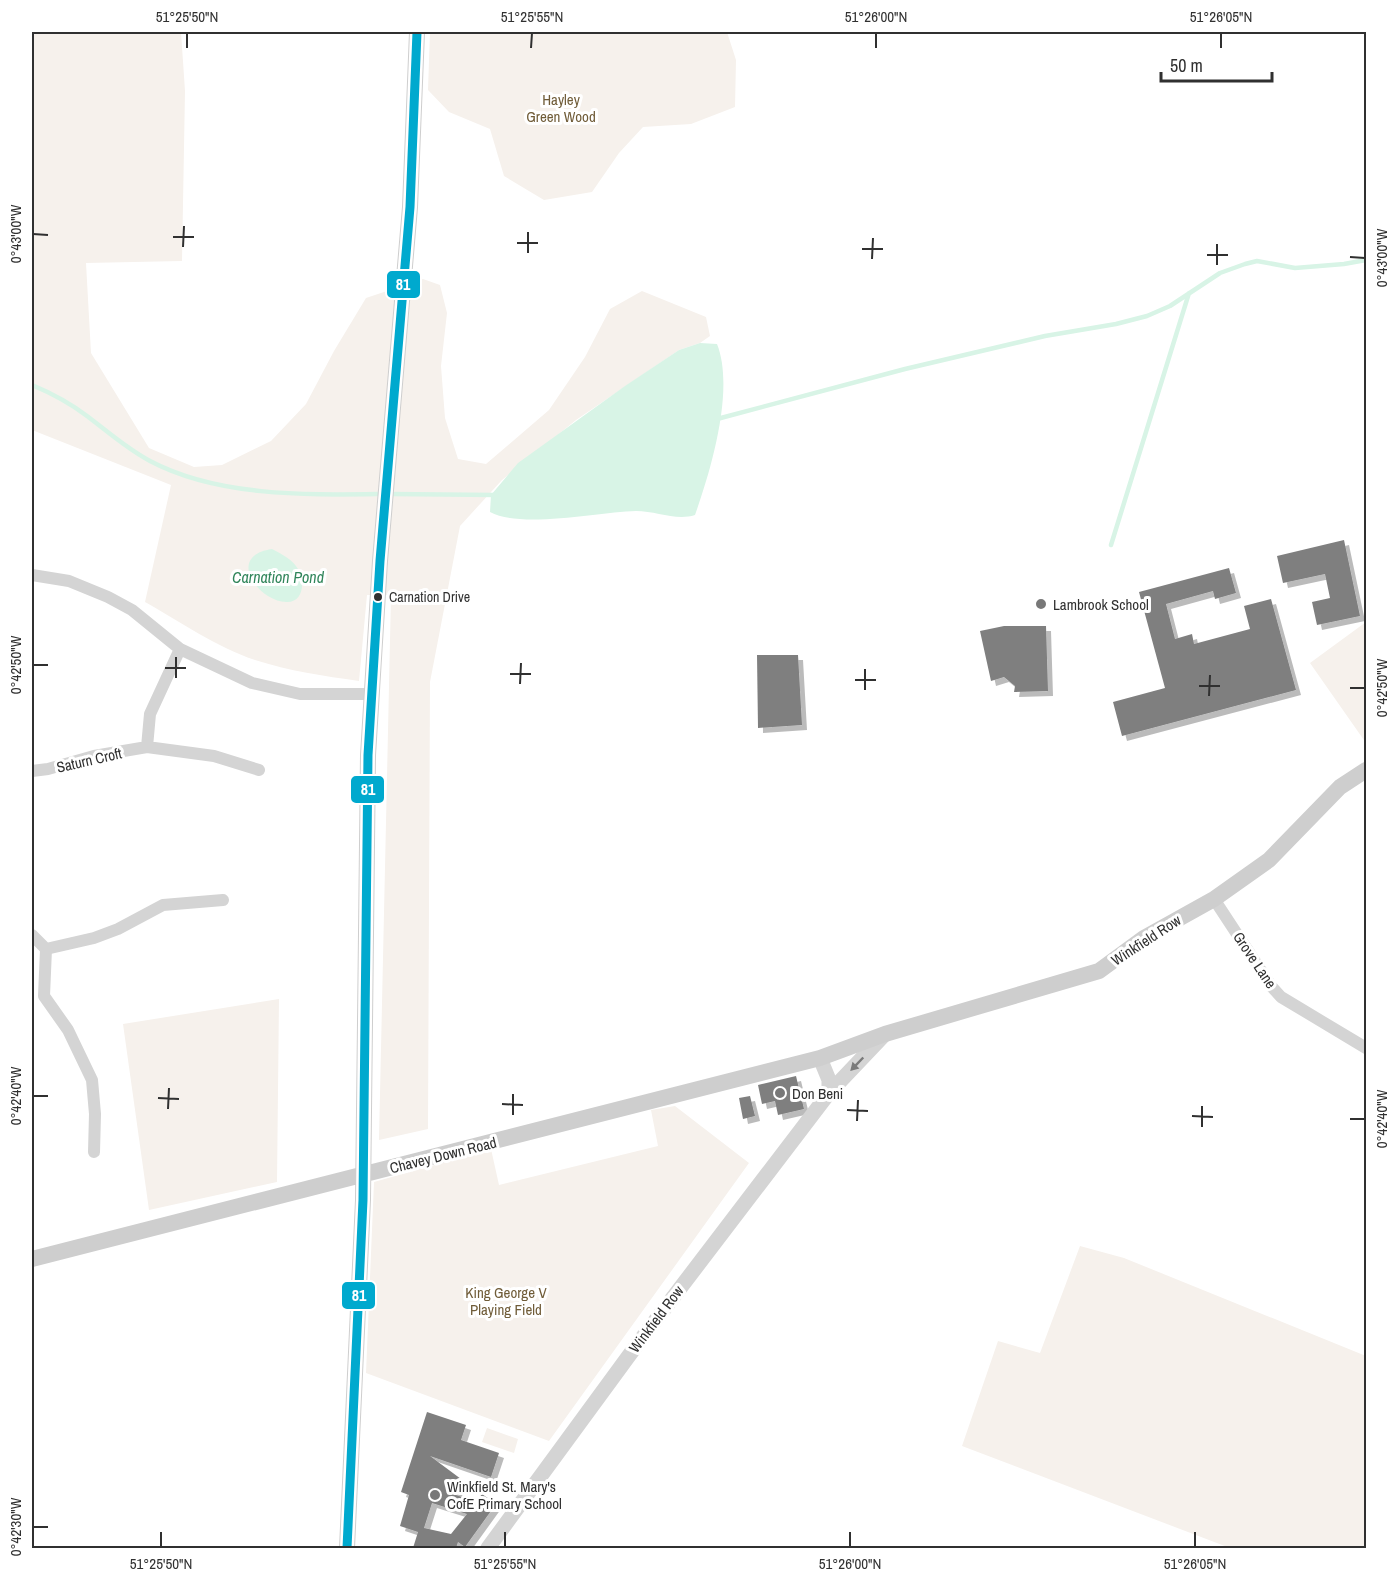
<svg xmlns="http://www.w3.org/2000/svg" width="1398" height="1580" font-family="'Archivo Narrow',sans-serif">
	<defs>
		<filter id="shadow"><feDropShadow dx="5" dy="5" stdDeviation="0" flood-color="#0004"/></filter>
	</defs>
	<rect width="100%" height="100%" fill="#fff"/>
	<path fill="#f6f1ec" d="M 32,32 L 181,32 L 185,91 L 182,261 L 86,263 L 91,353 L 149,448 L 194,467 L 222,465 L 271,441 L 306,404 L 334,351 L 366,298 L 423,279 L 440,285 L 447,313 L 441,366 L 445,418 L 458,459 L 486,464 L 549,410 L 585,357 L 610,309 L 642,291 L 706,317 L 710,336 L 700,343 L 679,350 L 576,420 L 502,480 L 460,526 L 430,682 L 428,1129 L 379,1140 L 391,595 L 367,595 L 359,681 C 324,676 289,671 255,660 C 216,647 181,622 145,602 L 171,485 L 32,430 Z
		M 430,32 L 727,32 L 736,60 L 735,107 L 691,124 L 643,127 L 619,153 L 592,192 L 544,200 L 504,176 L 490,129 L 449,112 L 428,90 Z
		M 1366,622 L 1366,743 L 1310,663 Z
		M 279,999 L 277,1182 L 149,1210 L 123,1024 Z
		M 675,1106 L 749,1163 L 549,1441 L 366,1373 L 374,1182 L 491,1149 L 499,1185 L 658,1146 L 651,1110 Z
		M 1080,1246 L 1124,1258 L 1366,1356 L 1366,1540 L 1363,1548 L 1230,1548 L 962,1446 L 998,1341 L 1040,1353 Z
		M 487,1428 L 518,1439 L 514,1453 L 482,1442 Z"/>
	<path fill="#d8f4e6" d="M 700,343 L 717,344 C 735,389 711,470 695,515 C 676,521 656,511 636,511 C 599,512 521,529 490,512 L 491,495 L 518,463 L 625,386 L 679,350 Z
		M 272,549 C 282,554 293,560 298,569 C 305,581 304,602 287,602 C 260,603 224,556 272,549 Z"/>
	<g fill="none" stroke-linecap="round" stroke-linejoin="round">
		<path stroke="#d8f4e6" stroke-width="4.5" d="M 32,385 C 51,393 70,403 87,416 C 107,431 127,449 150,461 C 218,497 307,495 382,494
			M 717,419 L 905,369 L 1045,336 L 1116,324 L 1147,316 L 1170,306 L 1220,273 L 1245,264 L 1257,261 L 1295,268 L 1344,264 L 1366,260
			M 390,494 L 496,495
			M 1111,545 L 1189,293"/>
	</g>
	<path fill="#7f7f7f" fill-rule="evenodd" filter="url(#shadow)" d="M 1344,540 L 1360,616 L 1317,625 L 1312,602 L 1330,598 L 1325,574 L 1283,583 L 1277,556 Z
		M 1229,568 L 1236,593 L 1215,599 L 1213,591 L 1166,604 L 1175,639 L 1192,634 L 1194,644 L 1250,629 L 1244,606 L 1271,599 L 1296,690 L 1122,736 L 1113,702 L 1165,688 L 1139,592 Z
		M 1004,626 L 1046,626 L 1048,691 L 1014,692 L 1015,686 L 1004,677 L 991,681 L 980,631 Z
		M 757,655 L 798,655 L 802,725 L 758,728 Z
		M 796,1076 L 804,1109 L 778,1115 L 775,1101 L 762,1104 L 758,1085 Z
		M 750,1096 L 755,1116 L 743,1119 L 739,1098 Z
		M 427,1412 L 466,1425 L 461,1440 L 499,1453 L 491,1477 L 430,1456 L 461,1479 L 456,1495 L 476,1502 L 482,1494 L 496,1504 L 465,1547 L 458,1542 L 456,1548 L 413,1548 L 418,1532 L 400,1526 L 409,1495 L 401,1492 ZM 432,1503 L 467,1514 L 451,1534 L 424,1528 Z"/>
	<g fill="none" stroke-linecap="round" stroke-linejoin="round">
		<path stroke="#d4d4d4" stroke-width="12" d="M 32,575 L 69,581 L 108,597 L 132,610 L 180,649 L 252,683 L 300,694 L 373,694
			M 147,747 L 150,714 L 180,649
			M 32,771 L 48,769 L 94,756 L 147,747 L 214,756 L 259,770
			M 1214,899 L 1271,986 L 1281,997 L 1366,1048
			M 32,935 L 46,949 L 44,996 L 68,1030 L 92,1080 L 95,1114 L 94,1152
			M 46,949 L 94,938 L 118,929 L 163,905 L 223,900"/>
		<path stroke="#d4d4d4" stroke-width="15" d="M 829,1093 L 885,1034
			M 488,1548 L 636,1346 L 829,1093 L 829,1080 L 820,1058"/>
		<path stroke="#cecece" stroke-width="16" d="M 32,1259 L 820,1058 L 885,1034 L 1099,971 L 1144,938 L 1214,899 L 1269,860 L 1340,787 L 1366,770
			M 347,1548 L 363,1200 L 368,755 L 380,561 L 410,207 L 417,32"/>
		<g stroke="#fff" stroke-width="14">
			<path id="bus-1" d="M 347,1548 L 363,1200 L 368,755 L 380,561 L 410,207 L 417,32"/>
		</g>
		<use href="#bus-1" stroke="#00a9ce" stroke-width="9"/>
	</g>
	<defs><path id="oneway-solid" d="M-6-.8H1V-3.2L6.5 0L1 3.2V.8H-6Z" transform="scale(1.5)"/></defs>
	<use fill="#7a7a7a" href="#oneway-solid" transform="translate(857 1064) rotate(134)"/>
	<path fill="none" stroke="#303030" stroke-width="2" d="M 187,48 L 187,33M 531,48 L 532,33M 876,48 L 876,33M 1221,48 L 1221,33M 33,234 L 48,235M 173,237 L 194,237M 517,243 L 538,243M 183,247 L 184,226M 862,249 L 883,249M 528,253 L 528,232M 1207,255 L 1228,255M 1350,257 L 1365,258M 872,259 L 873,238M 1217,265 L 1217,244M 33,665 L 48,665M 165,668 L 186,668M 510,674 L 531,674M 176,678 L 176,657M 855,680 L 876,680M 520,684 L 521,663M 1199,686 L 1220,686M 1350,688 L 1365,688M 865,690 L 865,669M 1209,696 L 1210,675M 33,1096 L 48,1096M 158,1098 L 179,1099M 502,1104 L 523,1105M 168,1109 L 169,1088M 847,1110 L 868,1111M 513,1115 L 513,1094M 1192,1116 L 1213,1117M 1350,1119 L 1365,1119M 857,1121 L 858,1100M 1202,1127 L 1202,1106M 33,1527 L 48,1527M 161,1547 L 161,1532M 505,1547 L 505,1532M 850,1547 L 850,1532M 1195,1547 L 1195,1532"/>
	<circle fill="#303030" stroke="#fff" stroke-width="2" cx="378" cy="597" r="5"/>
	<g fill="#787878" stroke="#fff" stroke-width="2">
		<circle cx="1041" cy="604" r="6"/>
		<circle cx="780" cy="1093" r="6"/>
		<circle cx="435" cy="1495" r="6"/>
	</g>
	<g text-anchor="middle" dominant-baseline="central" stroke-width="6" stroke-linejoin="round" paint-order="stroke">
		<g font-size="14" fill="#303030" stroke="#fff" text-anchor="start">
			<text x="389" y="597">Carnation Drive</text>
		</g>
		<g font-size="15" fill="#705c38" stroke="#fff">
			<text x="561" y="99">Hayley<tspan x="561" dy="17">Green Wood</tspan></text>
			<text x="506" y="1292">King George V<tspan x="506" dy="17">Playing Field</tspan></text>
		</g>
		<g font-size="15" fill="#303030" stroke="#fff" text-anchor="start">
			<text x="1053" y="604">Lambrook School</text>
			<text x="792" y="1093">Don Beni</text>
			<text x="447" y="1486">Winkfield St. Mary's<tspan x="447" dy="17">CofE Primary School</tspan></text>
		</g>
		<g font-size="15" fill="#303030" stroke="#fff">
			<text transform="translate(89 760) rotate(-13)">Saturn Croft</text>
			<text transform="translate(1146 940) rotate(-33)">Winkfield Row</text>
			<text transform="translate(1255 960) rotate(56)">Grove Lane</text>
			<text transform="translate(443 1155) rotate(-14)">Chavey Down Road</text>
			<text transform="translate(656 1319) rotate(-53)">Winkfield Row</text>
		</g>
		<g font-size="16" font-style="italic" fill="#30855a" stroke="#fff">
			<text x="278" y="577">Carnation Pond</text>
		</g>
	</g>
	<g stroke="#fff" stroke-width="2">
		<rect x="386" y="270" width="35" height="29" rx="6" fill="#00a9ce"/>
		<rect x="350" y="775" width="35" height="29" rx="6" fill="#00a9ce"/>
		<rect x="341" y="1281" width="35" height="29" rx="6" fill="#00a9ce"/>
	</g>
	<g font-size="16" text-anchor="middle" font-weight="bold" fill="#fff">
		<text x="403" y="290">81</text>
		<text x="368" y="795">81</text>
		<text x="359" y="1301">81</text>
	</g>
	<rect width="1398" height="1580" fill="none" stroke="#ffffff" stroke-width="66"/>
	<path d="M1161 72v9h111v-9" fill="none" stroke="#303030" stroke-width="3"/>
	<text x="1170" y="72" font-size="18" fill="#303030" stroke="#ffffff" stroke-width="4.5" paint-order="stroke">50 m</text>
	<rect x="33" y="33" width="1332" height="1514" fill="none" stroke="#303030" stroke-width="2"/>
	<g font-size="15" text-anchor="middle" fill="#303030">
		<text x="187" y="22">51°25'50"N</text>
		<text x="532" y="22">51°25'55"N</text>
		<text x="876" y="22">51°26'00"N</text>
		<text x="1221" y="22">51°26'05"N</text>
		<text transform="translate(16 234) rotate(-90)" y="5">0°43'00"W</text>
		<text transform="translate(1382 258) rotate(-90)" y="5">0°43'00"W</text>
		<text transform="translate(16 665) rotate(-90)" y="5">0°42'50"W</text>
		<text transform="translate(1382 688) rotate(-90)" y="5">0°42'50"W</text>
		<text transform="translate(16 1096) rotate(-90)" y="5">0°42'40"W</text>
		<text transform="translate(1382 1119) rotate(-90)" y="5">0°42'40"W</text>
		<text transform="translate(16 1527) rotate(-90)" y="5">0°42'30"W</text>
		<text x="161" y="1569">51°25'50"N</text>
		<text x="505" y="1569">51°25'55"N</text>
		<text x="850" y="1569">51°26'00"N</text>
		<text x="1195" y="1569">51°26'05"N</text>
	</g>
</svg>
